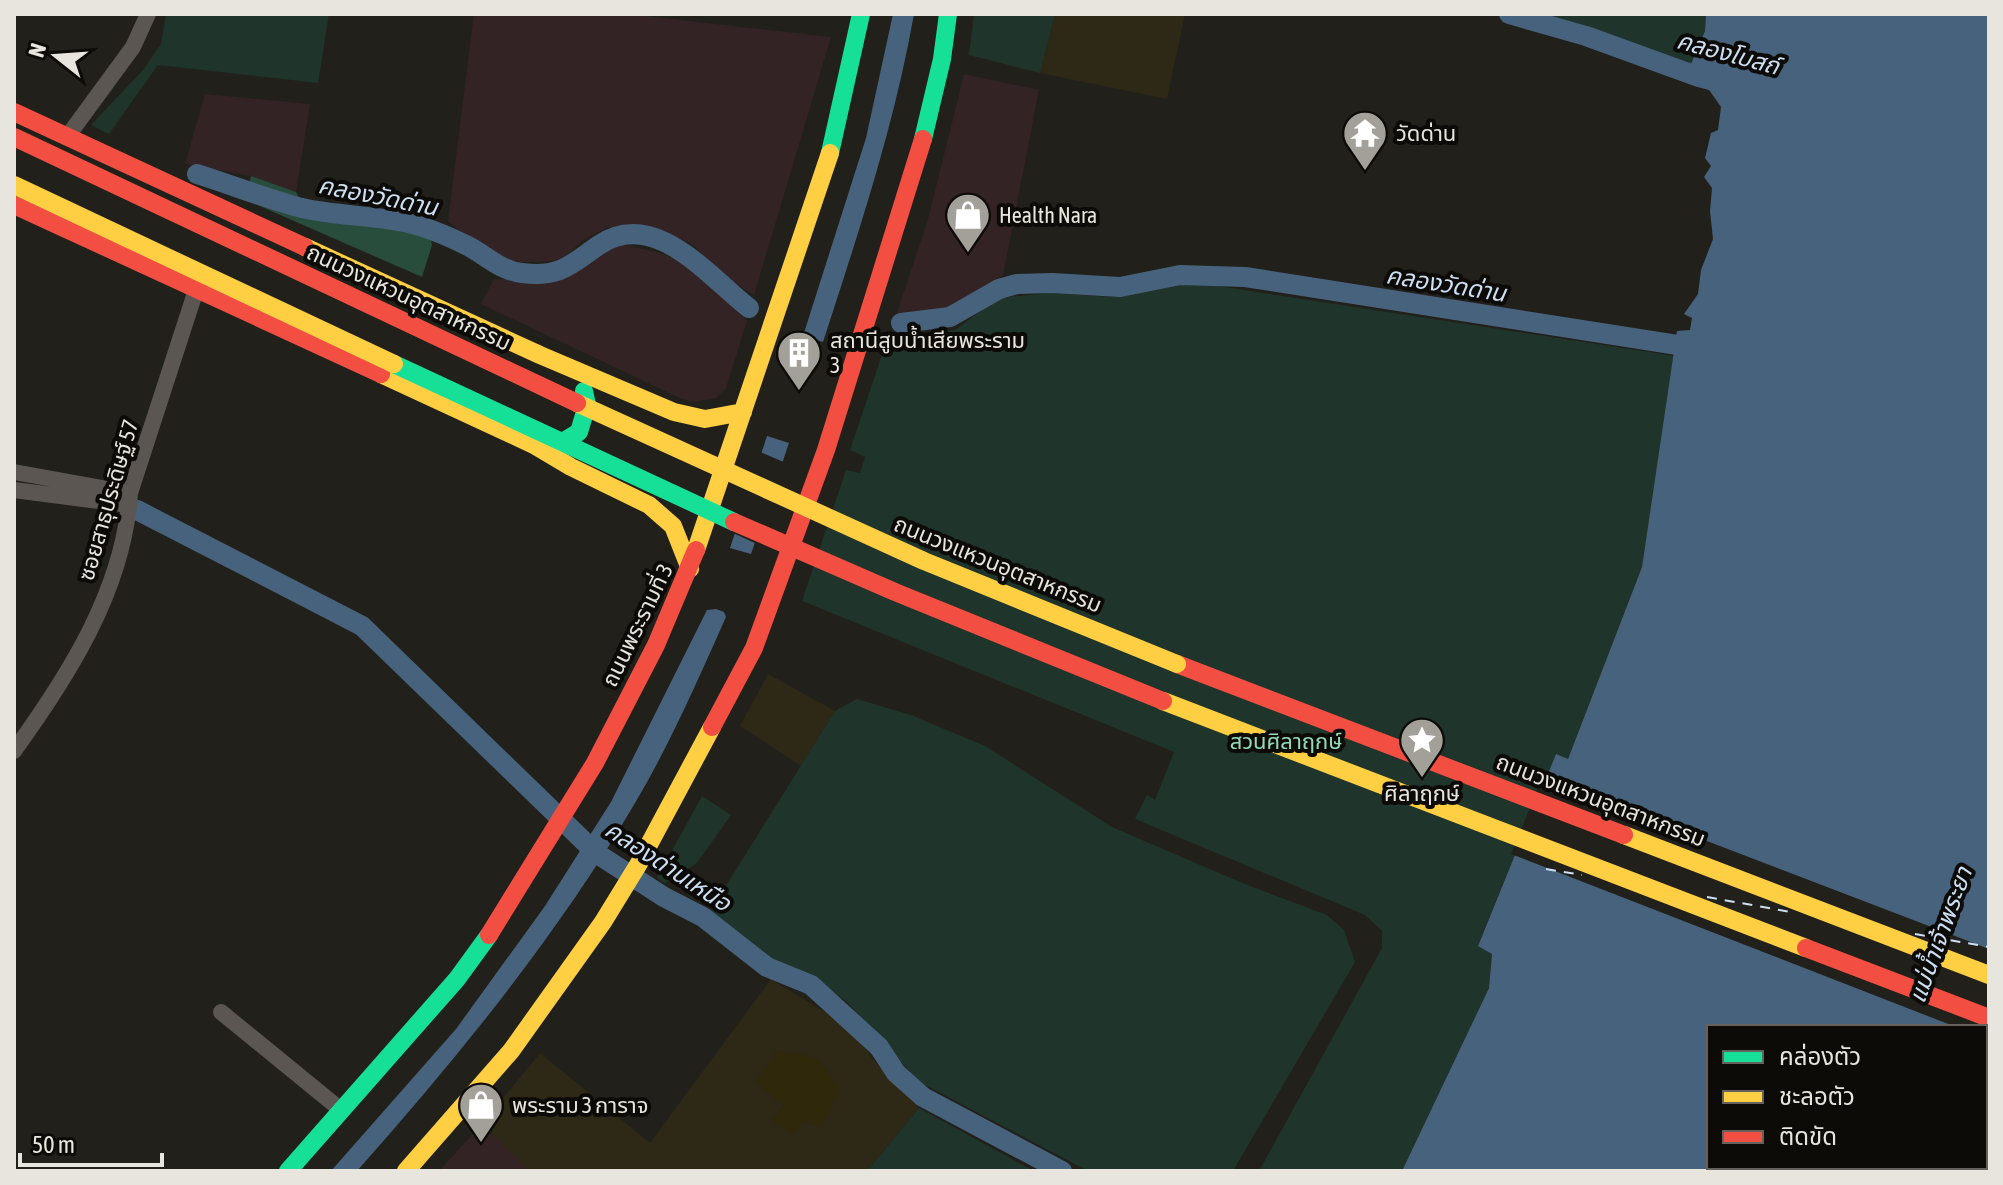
<svg xmlns="http://www.w3.org/2000/svg" width="2003" height="1185" font-family="'Asap Condensed','Noto Sans Thai',sans-serif">
	<rect width="100%" height="100%" fill="#22201a"/>
	<path fill="#332325" d="M 474,14 L 627,14 L 831,37 L 754,295 L 731,281 L 692,244 L 667,233 L 608,227 L 585,239 L 559,261 L 522,262 L 499,259 L 448,222 Z
		M 964,74 L 1039,90 L 1003,275 L 946,311 L 936,314 L 896,316 L 928,219 Z
		M 205,94 L 310,104 L 296,192 L 251,176 L 185,164 Z
		M 616,243 L 664,254 L 684,264 L 704,280 L 747,321 L 726,388 L 716,398 L 694,402 L 682,399 L 481,304 L 494,279 L 548,281 Z
		M 482,1124 L 529,1171 L 439,1171 Z"/>
	<path fill="#2e2817" d="M 1055,14 L 1185,14 L 1167,99 L 1040,73 Z
		M 768,674 L 835,711 L 801,766 L 740,726 Z
		M 771,979 L 849,1027 L 873,1059 L 919,1108 L 867,1171 L 529,1171 L 482,1124 L 540,1053 L 650,1143 Z"/>
	<path fill="#1f342a" d="M 166,14 L 329,14 L 318,83 L 158,65 L 109,134 L 91,125 L 143,70 L 161,44 Z
		M 974,14 L 1055,14 L 1040,73 L 969,55 Z
		M 1534,14 L 1706,14 L 1706,15 L 1705,31 L 1691,64 L 1588,29 Z
		M 1179,280 L 1675,356 L 1642,567 L 1568,759 L 1556,755 L 1478,945 L 1492,954 L 1489,988 L 1402,1171 L 1259,1171 L 1382,948 L 1382,931 L 1365,915 L 1135,819 L 1147,795 L 1155,800 L 1174,752 L 802,601 L 846,470 L 860,473 L 865,457 L 850,450 L 886,343 L 894,336 L 955,330 L 998,298 L 1051,293 L 1113,297 Z
		M 857,699 L 911,715 L 985,746 L 1112,827 L 1240,882 L 1327,915 L 1344,930 L 1355,962 L 1233,1171 L 1088,1171 L 918,1081 L 846,1001 L 819,981 L 772,962 L 709,913 L 835,711 Z
		M 702,796 L 731,815 L 697,863 L 665,883 L 657,878 Z
		M 919,1108 L 1034,1171 L 867,1171 Z"/>
	<path fill="#284d3d" d="M 251,176 L 296,192 L 302,203 L 352,210 L 430,236 L 432,245 L 422,277 L 246,200 Z"/>
	<path fill="#2f280a" d="M 777,1051 C 816,1056 820,1056 840,1091 L 821,1128 L 803,1121 L 792,1135 L 772,1120 L 784,1106 L 756,1082 Z"/>
	<path fill="#47627c" fill-rule="evenodd" d="M 893,14 L 914,14 C 894,127 858,234 823,342 L 803,336 L 866,138 Z
		M 1706,14 L 1989,14 L 1989,1171 L 1402,1171 L 1489,988 L 1492,954 L 1478,946 L 1556,754 L 1568,759 L 1642,567 L 1677,331 L 1690,330 L 1692,318 L 1684,314 L 1698,294 L 1701,270 L 1713,239 L 1710,211 L 1712,188 L 1704,177 L 1711,166 L 1705,158 L 1711,133 L 1718,130 L 1721,107 L 1691,64 L 1705,31 ZM 1709,1027 L 1985,1027 L 1985,1167 L 1709,1167 Z
		M 767,436 L 789,443 L 751,554 L 730,548 Z
		M 716,609 L 724,612 L 726,617 C 698,680 670,744 635,803 C 557,936 459,1056 357,1171 L 331,1171 L 456,1029 L 545,906 L 611,802 L 707,610 Z"/>
	<path fill="#22201a" d="M 758,451 L 786,463 L 759,545 L 731,532 Z
		M 1542,778 L 1989,949 L 1989,1040 L 1985,1038 L 1985,1027 L 1956,1027 L 1511,854 Z"/>
	<g fill="none" stroke-linecap="round" stroke-linejoin="round">
		<path stroke="#47627c" stroke-width="20" d="M 1509,14 L 1586,36 L 1699,77 L 1726,84
			M 197,174 C 232,185 267,199 302,208 C 341,217 385,215 423,227 C 438,232 454,239 468,246 C 487,256 499,270 522,273 C 560,278 570,265 599,245 C 655,207 710,278 749,308
			M 901,323 L 950,317 L 999,289 L 1017,284 L 1052,283 L 1120,287 L 1180,275 L 1245,277 L 1703,349
			M 137,510 L 362,626 L 596,853 L 664,897 L 703,917 L 767,967 L 811,985 L 879,1047 L 896,1073 L 923,1097 L 1062,1171"/>
		<path stroke="#ccdff4" stroke-width="2" stroke-dasharray="10 8" stroke-linecap="butt" d="M 1546,869 L 1582,875
			M 1707,897 L 1791,912
			M 1915,934 L 1989,947"/>
		<path stroke="#5c5653" stroke-width="16" d="M 67,137 L 133,47 L 148,14
			M 14,472 L 130,493
			M 14,490 L 129,505
			M 14,751 C 69,675 124,589 130,493 L 196,290
			M 221,1012 L 341,1110"/>
		<path stroke="#16e098" stroke-width="18" d="M 923,139 L 942,59 L 948,14
			M 830,153 L 861,14
			M 547,444 L 561,443 L 579,432 L 587,405 L 584,391
			M 288,1171 L 457,979 L 489,935"/>
		<path stroke="#ffcf43" stroke-width="18" d="M 305,247 L 540,355 L 674,412 L 705,419 L 743,412
			M 381,374 L 534,445 L 571,467 L 649,505 L 673,526 L 690,569
			M 696,550 L 830,153
			M 1163,701 L 1806,948
			M 1624,835 L 1989,975
			M 406,1171 L 511,1051 L 603,922 L 638,865 L 712,727"/>
		<path stroke="#f24e42" stroke-width="18" d="M 14,112 L 305,247
			M 14,205 L 381,374
			M 1177,664 L 1624,835
			M 712,727 L 754,648 L 826,450 L 923,139
			M 489,935 L 595,763 L 656,645 L 696,550
			M 1806,948 L 1989,1018"/>
		<path stroke="#16e098" stroke-width="18" d="M 394,364 L 734,522"/>
		<path stroke="#ffcf43" stroke-width="18" d="M 14,185 L 394,364
			M 577,403 L 924,561 L 1177,664"/>
		<path stroke="#f24e42" stroke-width="18" d="M 14,137 L 577,403
			M 734,522 L 895,592 L 1163,701"/>
	</g>
	<defs>
		<g id="temple-pin" transform="scale(2.3)"><path d="M0 17L-7.5 6A9.5 9.5 0 1 1 7.5 6Z" fill="#a3a099" stroke="#0d0b07"/><path d="M0-6L5-2H3V0L6.5 2.5H4V6H1.5V3h-3V6H-4V2.5H-6.5L-3 0V-2H-5Z" fill="#fff"/></g>
		<g id="shop-pin" transform="scale(2.3)"><path d="M0 17L-7.5 6A9.5 9.5 0 1 1 7.5 6Z" fill="#a3a099" stroke="#0d0b07"/><path d="M-5-2.5h2.3a2.7 3.5 0 0 1 5.4 0H5L5.5 6h-11ZM-1.5-2.5h3a1.5 2.3 0 0 0-3 0Z" fill="#fff"/></g>
		<g id="building-pin" transform="scale(2.3)"><path d="M0 17L-7.5 6A9.5 9.5 0 1 1 7.5 6Z" fill="#a3a099" stroke="#0d0b07"/><path d="M-4-6H4V6H1V3H-1V6H-4ZM-2.5-4.3h1.7v1.8h-1.7ZM.8-4.3h1.7v1.8H.8ZM-2.5-1h1.7V.8h-1.7ZM.8-1h1.7V.8H.8Z" fill="#fff"/></g>
		<g id="sight-pin" transform="scale(2.3)"><path d="M0 17L-7.5 6A9.5 9.5 0 1 1 7.5 6Z" fill="#a3a099" stroke="#0d0b07"/><path d="M0-6L1.8-2.2L6-1.7L2.9 1.2L3.7 5.4L0 3.3L-3.7 5.4L-2.9 1.2L-6-1.7L-1.8-2.2Z" fill="#fff"/></g>
	</defs>
	<g fill-rule="evenodd">
		<use href="#temple-pin" x="1365" y="133"/>
		<use href="#shop-pin" x="968" y="215"/>
		<use href="#building-pin" x="799" y="353"/>
		<use href="#sight-pin" x="1422" y="740"/>
		<use href="#shop-pin" x="481" y="1105"/>
	</g>
	<g text-anchor="middle" dominant-baseline="central" stroke-width="8" stroke-linejoin="round" paint-order="stroke">
		<g font-size="22" fill="#e8e5de" stroke="#0d0b07" text-anchor="start">
			<text x="1396" y="133">วัดด่าน</text>
			<text x="999" y="215">Health Nara</text>
			<text x="830" y="340">สถานีสูบน้ำเสียพระราม<tspan x="830" dy="25">3</tspan></text>
			<text x="1422" y="793" text-anchor="middle">ศิลาฤกษ์</text>
			<text x="512" y="1105">พระราม 3 การาจ</text>
		</g>
		<g font-size="22" fill="#e8e5de" stroke="#0d0b07">
			<text transform="translate(409 297) rotate(25)">ถนนวงแหวนอุตสาหกรรม</text>
			<text transform="translate(108 500) rotate(-74)">ซอยสาธุประดิษฐ์ 57</text>
			<text transform="translate(998 564) rotate(22)">ถนนวงแหวนอุตสาหกรรม</text>
			<text transform="translate(637 625) rotate(-64)">ถนนพระรามที่ 3</text>
			<text transform="translate(1601 800) rotate(21)">ถนนวงแหวนอุตสาหกรรม</text>
		</g>
		<g font-size="22" fill="#91dbb8" stroke="#0d0b07">
			<text x="1286" y="741">สวนศิลาฤกษ์</text>
		</g>
		<g font-size="24" font-style="italic" fill="#ccdff4" stroke="#0d0b07">
			<text transform="translate(1728 53) rotate(15)">คลองโบสถ์</text>
			<text transform="translate(378 196) rotate(11)">คลองวัดด่าน</text>
			<text transform="translate(1446 284) rotate(9)">คลองวัดด่าน</text>
			<text transform="translate(668 866) rotate(33)">คลองด่านเหนือ</text>
			<text transform="translate(1940 935) rotate(-70)">แม่น้ำเจ้าพระยา</text>
		</g>
	</g>
	<rect width="2003" height="1185" fill="none" stroke="#e8e5de" stroke-width="32"/>
	<rect x="1707" y="1025" width="280" height="144" fill="#0d0b07" stroke="#65625d" stroke-width="2"/>
	<rect x="1723" y="1051" width="40" height="12" fill="#16e098" stroke="#65625d" stroke-width="2"/>
	<text x="1779" y="1065" font-size="24" fill="#e8e5de">คล่องตัว</text>
	<rect x="1723" y="1091" width="40" height="12" fill="#ffcf43" stroke="#65625d" stroke-width="2"/>
	<text x="1779" y="1105" font-size="24" fill="#e8e5de">ชะลอตัว</text>
	<rect x="1723" y="1131" width="40" height="12" fill="#f24e42" stroke="#65625d" stroke-width="2"/>
	<text x="1779" y="1145" font-size="24" fill="#e8e5de">ติดขัด</text>
	<g transform="translate(56 56) rotate(287)" stroke="#0d0b07" stroke-width="6" paint-order="stroke">
	<path d="M0-6L14 30L0 20L-14 30Z" fill="#e8e5de"/>
	<text y="-12" font-size="22" font-weight="bold" text-anchor="middle" fill="#e8e5de">N</text>
	</g>
	<path d="M20 1153v12h142v-12" fill="none" stroke="#e8e5de" stroke-width="4"/>
	<text x="32" y="1153" font-size="24" fill="#e8e5de" stroke="#0d0b07" stroke-width="6" paint-order="stroke">50 m</text>
</svg>
